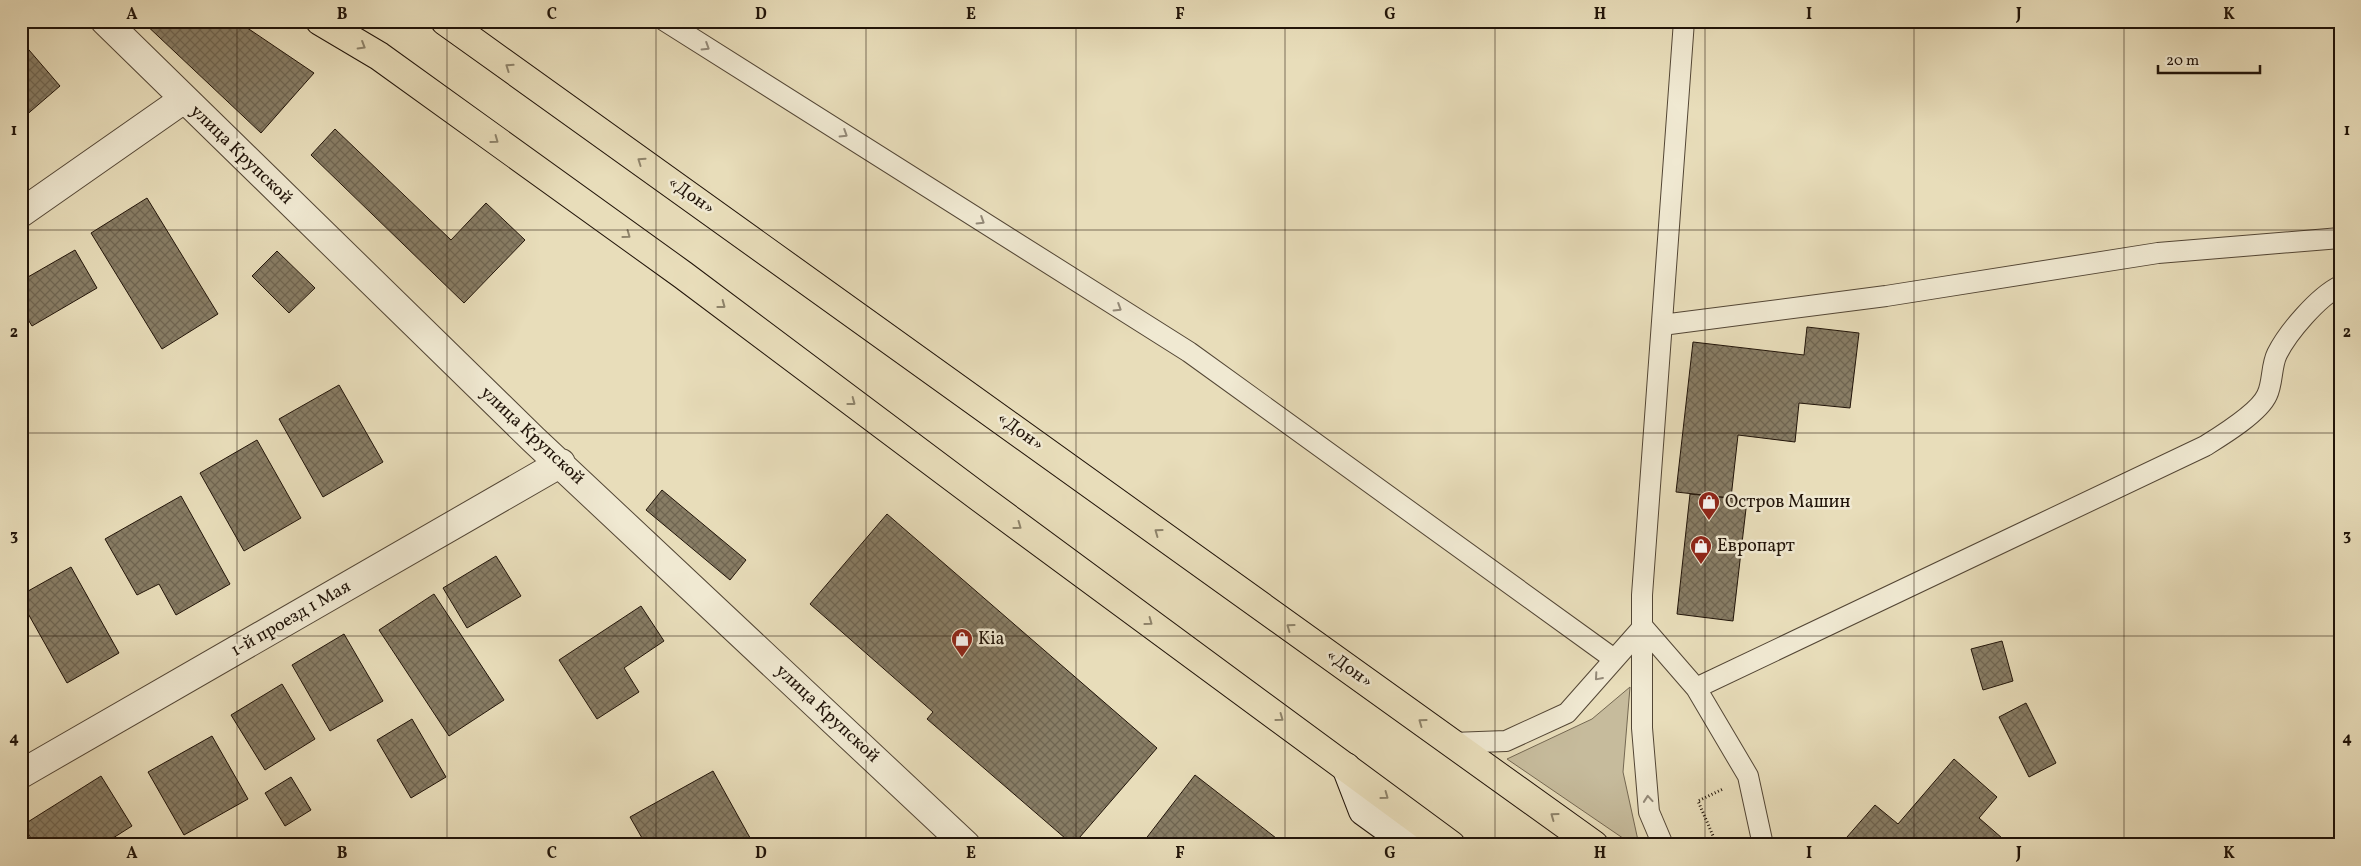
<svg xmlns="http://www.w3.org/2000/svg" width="2361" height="866" font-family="Vollkorn,serif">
	<defs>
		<pattern id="building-cross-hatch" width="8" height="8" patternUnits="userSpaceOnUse" patternTransform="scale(1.25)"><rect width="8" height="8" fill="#887d65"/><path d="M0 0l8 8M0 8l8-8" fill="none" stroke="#6f6551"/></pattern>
	</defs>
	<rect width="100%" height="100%" fill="#e8ddba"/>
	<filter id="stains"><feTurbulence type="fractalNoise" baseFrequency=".004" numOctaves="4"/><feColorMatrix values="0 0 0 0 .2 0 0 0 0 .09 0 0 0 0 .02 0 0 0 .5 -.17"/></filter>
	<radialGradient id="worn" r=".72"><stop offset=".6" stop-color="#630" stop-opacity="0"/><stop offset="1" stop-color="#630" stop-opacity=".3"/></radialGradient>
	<path fill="#c6bb9c" stroke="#746852" d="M 1630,687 L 1623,772 L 1639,845 L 1633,845 L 1507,759 L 1592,719 Z"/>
	<path fill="url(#building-cross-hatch)" stroke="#211409" d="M 142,21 L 237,21 L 314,73 L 261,133 Z
		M 23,43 L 60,86 L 24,117 L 21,113 Z
		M 335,129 L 451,240 L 486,203 L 525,240 L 464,303 L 311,155 Z
		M 147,198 L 218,314 L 162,349 L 91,233 Z
		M 75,250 L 97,288 L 32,326 L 21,308 L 21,281 Z
		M 277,251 L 315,288 L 289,313 L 252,276 Z
		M 1807,327 L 1859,333 L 1850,408 L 1799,403 L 1795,442 L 1738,435 L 1731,498 L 1676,492 L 1693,342 L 1804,355 Z
		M 339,385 L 383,462 L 323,497 L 279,419 Z
		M 257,440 L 301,518 L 244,551 L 200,473 Z
		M 662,490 L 746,560 L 730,580 L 646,510 Z
		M 1690,494 L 1747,500 L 1733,621 L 1677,614 Z
		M 181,496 L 230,584 L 176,615 L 159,584 L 137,595 L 105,539 Z
		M 887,514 L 1157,748 L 1073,845 L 927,719 L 933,712 L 810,604 Z
		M 496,556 L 521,596 L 467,628 L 443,588 Z
		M 71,567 L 119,653 L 67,683 L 21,601 L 21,595 Z
		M 434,594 L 504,700 L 449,736 L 379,630 Z
		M 641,606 L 664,641 L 624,668 L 639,692 L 597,719 L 559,660 Z
		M 344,634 L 383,701 L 330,731 L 292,665 Z
		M 2002,641 L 2013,681 L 1983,690 L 1971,649 Z
		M 282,684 L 315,739 L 265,770 L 231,715 Z
		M 2026,703 L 2056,763 L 2029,777 L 1999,717 Z
		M 412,719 L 446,777 L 411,798 L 377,740 Z
		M 212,736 L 248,799 L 184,835 L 148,772 Z
		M 1954,759 L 1997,797 L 1979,818 L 2010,845 L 1840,845 L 1875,805 L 1898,824 Z
		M 713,771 L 754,845 L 646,845 L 630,817 Z
		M 1195,775 L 1285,845 L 1141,845 Z
		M 101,776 L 132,826 L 102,845 L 35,845 L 23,825 Z
		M 291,777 L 311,810 L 285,826 L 265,793 Z"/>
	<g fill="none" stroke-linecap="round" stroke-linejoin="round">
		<g stroke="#534635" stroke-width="22">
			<path id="lane" d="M 665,21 L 1189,352 L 1614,659
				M 1662,325 L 1886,296 L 2158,253 L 2340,238
				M 1643,627 L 1696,688 L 1748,776 L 1763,845
				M 1696,688 L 2205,446 C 2221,436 2259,413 2267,395 C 2273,383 2271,366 2277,354 C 2288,332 2318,297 2340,286
				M 1452,743 L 1506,741 L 1567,713 L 1643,627
				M 1663,845 L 1649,812 L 1642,728 L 1642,595 L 1684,21"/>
		</g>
		<g stroke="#534635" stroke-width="30">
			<path id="street" d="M 105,21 L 533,439 L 966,845
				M 21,213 L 184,99
				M 21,774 L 561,463"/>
		</g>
		<g stroke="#211409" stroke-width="30">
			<path id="secondary" d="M 1346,767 L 1363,811 L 1410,845"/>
		</g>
		<g stroke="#211409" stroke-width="30">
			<path id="highway" d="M 320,21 L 379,56 L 683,275 L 979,497 L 1451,845
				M 445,21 L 1594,845"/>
		</g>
		<path stroke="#211409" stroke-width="3" stroke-dasharray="1 2.5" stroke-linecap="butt" d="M 1717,845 L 1698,801 L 1723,789"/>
		<use href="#lane" stroke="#f0e9d2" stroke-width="20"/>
		<use href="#street" stroke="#f0e9d2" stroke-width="28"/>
		<use href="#secondary" stroke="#f0e9d2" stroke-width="28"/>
		<use href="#highway" stroke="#e8ddba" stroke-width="28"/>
	</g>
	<defs><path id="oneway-chevron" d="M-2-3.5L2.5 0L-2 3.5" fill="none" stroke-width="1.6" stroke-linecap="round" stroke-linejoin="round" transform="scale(1.25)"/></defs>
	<g stroke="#8e836a">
		<use href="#oneway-chevron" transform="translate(362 46) rotate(31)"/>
		<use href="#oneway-chevron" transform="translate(509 67) rotate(-145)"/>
		<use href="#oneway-chevron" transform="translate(495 140) rotate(36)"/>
		<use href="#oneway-chevron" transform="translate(641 161) rotate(-145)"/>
		<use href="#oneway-chevron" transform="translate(627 235) rotate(36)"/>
		<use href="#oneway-chevron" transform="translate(722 305) rotate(37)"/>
		<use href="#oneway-chevron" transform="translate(852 402) rotate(37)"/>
		<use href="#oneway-chevron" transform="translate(1018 526) rotate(36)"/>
		<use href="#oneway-chevron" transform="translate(1158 532) rotate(-144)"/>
		<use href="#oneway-chevron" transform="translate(1149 622) rotate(36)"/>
		<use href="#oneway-chevron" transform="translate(1290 627) rotate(-144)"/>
		<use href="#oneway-chevron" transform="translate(1280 718) rotate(36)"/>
		<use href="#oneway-chevron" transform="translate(1422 722) rotate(-144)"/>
		<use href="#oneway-chevron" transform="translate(1385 796) rotate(36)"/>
		<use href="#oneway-chevron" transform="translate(1554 816) rotate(-144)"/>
	</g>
	<g stroke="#938978">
		<use href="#oneway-chevron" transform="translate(706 47) rotate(32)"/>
		<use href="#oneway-chevron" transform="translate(844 134) rotate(32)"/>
		<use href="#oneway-chevron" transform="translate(981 221) rotate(32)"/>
		<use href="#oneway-chevron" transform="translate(1118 308) rotate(32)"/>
		<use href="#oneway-chevron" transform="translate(1598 677) rotate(131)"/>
		<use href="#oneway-chevron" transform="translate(1648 799) rotate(-95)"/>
	</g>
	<path fill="none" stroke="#211409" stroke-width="1" stroke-opacity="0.55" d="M 237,21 L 237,845M 447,21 L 447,845M 656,21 L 656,845M 866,21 L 866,845M 1076,21 L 1076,845M 1285,21 L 1285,845M 1495,21 L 1495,845M 1705,21 L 1705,845M 1914,21 L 1914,845M 2124,21 L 2124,845M 21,230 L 2340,230M 21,433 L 2340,433M 21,636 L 2340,636"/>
	<defs>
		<g id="shop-pin" transform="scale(1.125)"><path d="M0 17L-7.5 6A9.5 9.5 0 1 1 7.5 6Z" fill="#8f2418" stroke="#f0e9d2"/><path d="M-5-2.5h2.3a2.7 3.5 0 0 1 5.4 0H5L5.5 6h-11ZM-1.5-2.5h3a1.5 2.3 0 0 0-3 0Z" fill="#fff"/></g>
	</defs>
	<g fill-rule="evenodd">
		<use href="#shop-pin" x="1709" y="502"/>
		<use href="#shop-pin" x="1701" y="546"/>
		<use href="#shop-pin" x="962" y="639"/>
	</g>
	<g text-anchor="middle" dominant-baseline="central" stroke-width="5" stroke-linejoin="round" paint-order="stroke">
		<g font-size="18" fill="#211409" stroke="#f0e9d2">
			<text transform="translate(241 155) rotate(44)">улица Крупской</text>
			<text transform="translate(691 196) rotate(35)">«Дон»</text>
			<text transform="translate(1020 432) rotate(36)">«Дон»</text>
			<text transform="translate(532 436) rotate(43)">улица Крупской</text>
			<text transform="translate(291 619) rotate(-30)">1-й проезд 1 Мая</text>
			<text transform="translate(1349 669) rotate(36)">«Дон»</text>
			<text transform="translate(827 714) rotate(43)">улица Крупской</text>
		</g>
		<g font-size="18" fill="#211409" stroke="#f0e9d2" text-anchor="start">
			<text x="1725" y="502">Остров Машин</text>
			<text x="1717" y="546">Европарт</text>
			<text x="978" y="639">Kia</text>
		</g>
	</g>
	<rect width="2361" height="866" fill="none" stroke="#e8ddba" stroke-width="55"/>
	<path d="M2158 65v8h102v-8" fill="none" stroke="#211409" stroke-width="2.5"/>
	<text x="2166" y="65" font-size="15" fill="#211409" stroke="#f0e9d2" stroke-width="4" paint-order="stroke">20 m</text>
	<rect x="28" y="28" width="2306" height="810" fill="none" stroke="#211409" stroke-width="2"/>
	<g font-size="16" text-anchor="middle" font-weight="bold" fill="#211409">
		<text x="132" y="19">A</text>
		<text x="342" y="19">B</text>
		<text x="552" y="19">C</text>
		<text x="761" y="19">D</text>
		<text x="971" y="19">E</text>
		<text x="1180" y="19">F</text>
		<text x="1390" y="19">G</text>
		<text x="1600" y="19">H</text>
		<text x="1809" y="19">I</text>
		<text x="2019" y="19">J</text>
		<text x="2229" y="19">K</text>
		<text x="14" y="135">1</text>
		<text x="2347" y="135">1</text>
		<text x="14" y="337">2</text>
		<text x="2347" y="337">2</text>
		<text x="14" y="540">3</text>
		<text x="2347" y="540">3</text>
		<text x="14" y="743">4</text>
		<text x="2347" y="743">4</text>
		<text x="132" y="858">A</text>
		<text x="342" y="858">B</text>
		<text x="552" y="858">C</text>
		<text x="761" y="858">D</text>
		<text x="971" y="858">E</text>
		<text x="1180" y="858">F</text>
		<text x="1390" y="858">G</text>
		<text x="1600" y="858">H</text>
		<text x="1809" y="858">I</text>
		<text x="2019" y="858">J</text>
		<text x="2229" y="858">K</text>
	</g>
	<rect width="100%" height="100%" filter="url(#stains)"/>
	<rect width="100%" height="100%" fill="url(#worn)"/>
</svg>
